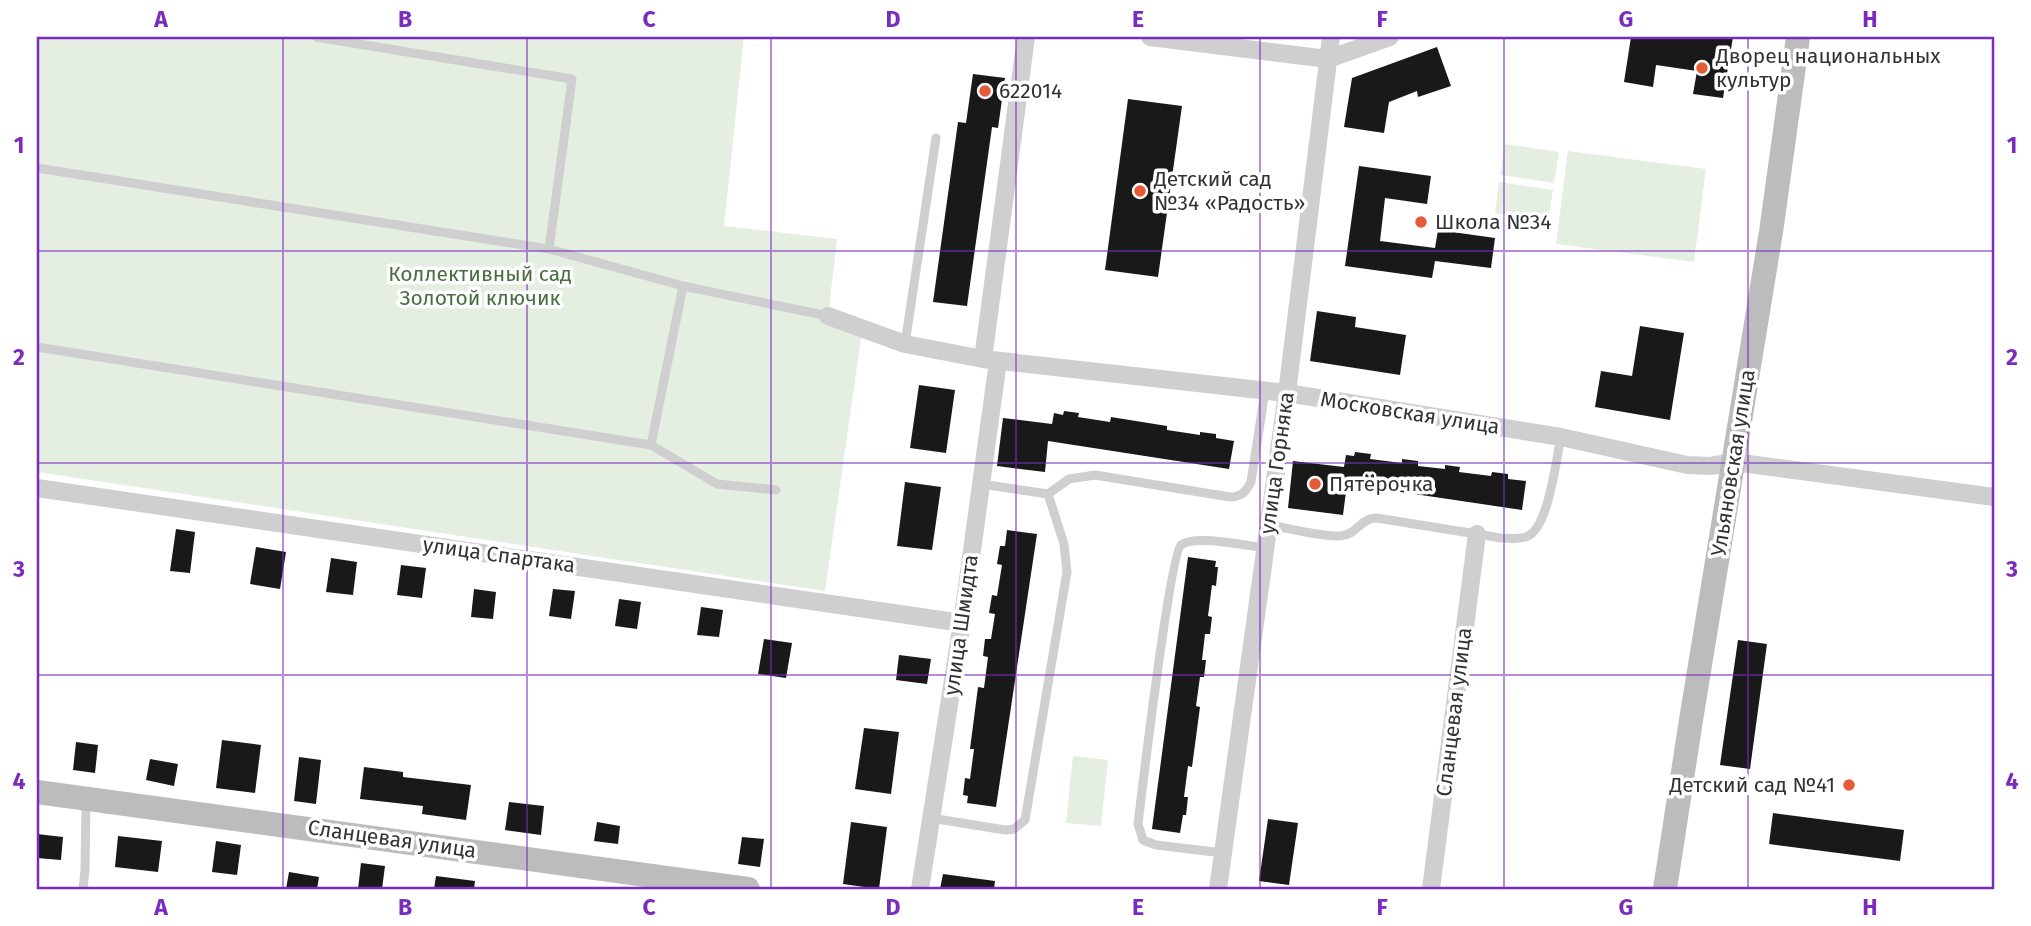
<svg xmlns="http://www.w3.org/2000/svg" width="2031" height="926" font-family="'Fira Sans',sans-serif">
	<rect width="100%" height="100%" fill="#fff"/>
	<path fill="#e4eee1" d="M 37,37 L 744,37 L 724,226 L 837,239 L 827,325 L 862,331 L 825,591 L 37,472 Z
		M 1505,144 L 1559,152 L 1554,183 L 1500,175 Z
		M 1568,151 L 1706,169 L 1694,262 L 1556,244 Z
		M 1499,182 L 1553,190 L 1548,221 L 1495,213 Z
		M 1073,756 L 1108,760 L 1101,826 L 1066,823 Z"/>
	<path fill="#191919" d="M 1631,37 L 1733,37 L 1723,98 L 1693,94 L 1697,71 L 1656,65 L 1653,87 L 1624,82 Z
		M 1437,47 L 1451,86 L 1418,97 L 1417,91 L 1389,102 L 1384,133 L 1344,127 L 1352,78 Z
		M 973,74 L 1005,78 L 998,128 L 992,127 L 967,306 L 933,302 L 958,122 L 966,123 Z
		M 1128,99 L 1182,106 L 1158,277 L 1105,270 Z
		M 1359,166 L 1431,176 L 1427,204 L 1385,198 L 1380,241 L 1435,248 L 1438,230 L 1495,238 L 1491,268 L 1435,261 L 1432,278 L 1345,266 Z
		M 1317,311 L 1356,317 L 1355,327 L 1406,335 L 1400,375 L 1310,361 Z
		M 1640,326 L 1684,333 L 1670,420 L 1595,407 L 1601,371 L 1632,376 Z
		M 919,385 L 955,390 L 946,453 L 910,448 Z
		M 1064,411 L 1079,413 L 1078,417 L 1110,422 L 1111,417 L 1167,426 L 1167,430 L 1200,435 L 1200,432 L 1216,434 L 1216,438 L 1234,441 L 1229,469 L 1048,441 L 1045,472 L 997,466 L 1003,418 L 1052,424 L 1054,413 L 1063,415 Z
		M 1355,452 L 1371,454 L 1370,459 L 1402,463 L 1402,459 L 1418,461 L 1418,466 L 1445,469 L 1445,465 L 1460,467 L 1459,472 L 1491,476 L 1492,472 L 1508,474 L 1508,479 L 1526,481 L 1522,510 L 1347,484 L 1343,515 L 1288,508 L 1293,461 L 1344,467 L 1346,455 L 1354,456 Z
		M 905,482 L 941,487 L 932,550 L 897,546 Z
		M 176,529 L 195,532 L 190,573 L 170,571 Z
		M 1007,530 L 1037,534 L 996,807 L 967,803 L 968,796 L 963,795 L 965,778 L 970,779 L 974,749 L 970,749 L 978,687 L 984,688 L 988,657 L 983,656 L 985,639 L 991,639 L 995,614 L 989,613 L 992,595 L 997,596 L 1002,565 L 997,564 L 1000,546 L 1005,546 Z
		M 256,547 L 286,552 L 280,589 L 250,584 Z
		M 1188,557 L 1216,561 L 1215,567 L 1218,567 L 1216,586 L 1212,585 L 1208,616 L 1212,617 L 1210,634 L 1205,634 L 1202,660 L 1206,660 L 1204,677 L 1200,677 L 1196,706 L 1200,707 L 1192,767 L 1188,766 L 1184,797 L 1188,797 L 1186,815 L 1183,815 L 1180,833 L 1152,829 Z
		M 331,558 L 357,562 L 353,595 L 326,592 Z
		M 401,565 L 426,568 L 422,598 L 397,595 Z
		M 474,589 L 496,592 L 493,619 L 471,617 Z
		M 553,589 L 575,591 L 571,619 L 549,616 Z
		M 619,599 L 641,602 L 637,629 L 615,626 Z
		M 701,607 L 723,610 L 719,637 L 697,635 Z
		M 764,639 L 792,643 L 786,678 L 758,674 Z
		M 1738,640 L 1767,644 L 1750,769 L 1720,765 Z
		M 899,655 L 931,659 L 927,684 L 896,680 Z
		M 864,728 L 899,732 L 891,794 L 855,789 Z
		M 222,740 L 261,745 L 255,793 L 216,788 Z
		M 76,742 L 98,745 L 95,773 L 73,770 Z
		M 299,757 L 321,760 L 316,804 L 294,801 Z
		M 150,759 L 178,764 L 174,786 L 146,780 Z
		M 364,767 L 403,772 L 403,777 L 471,785 L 466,820 L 422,814 L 423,806 L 360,799 Z
		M 509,802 L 544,806 L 541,835 L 505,830 Z
		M 1773,813 L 1904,830 L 1900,861 L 1769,844 Z
		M 1268,819 L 1298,823 L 1289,885 L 1259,881 Z
		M 597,822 L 620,826 L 618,844 L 594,841 Z
		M 851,822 L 887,827 L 879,889 L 843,884 Z
		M 37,834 L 63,837 L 61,860 L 37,858 Z
		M 118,836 L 162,841 L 158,872 L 115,867 Z
		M 742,837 L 764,839 L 760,867 L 738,864 Z
		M 216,841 L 241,845 L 237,875 L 212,872 Z
		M 361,863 L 385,866 L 382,889 L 358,889 Z
		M 289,872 L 319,877 L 317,889 L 286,889 Z
		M 943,874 L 995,881 L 994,889 L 940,889 Z
		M 436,876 L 475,881 L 474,889 L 434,889 Z"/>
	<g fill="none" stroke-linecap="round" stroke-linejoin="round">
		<path stroke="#cfcfcf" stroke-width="9" d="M 316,37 L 572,79 L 549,249
			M 37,168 L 549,249 L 683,286 L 828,316
			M 905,344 L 936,138
			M 37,347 L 651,445 L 717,484 L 776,490
			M 651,445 L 683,286
			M 981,484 L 1048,494 L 1069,479 L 1095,475 L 1230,497 C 1241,497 1246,492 1251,482 L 1265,391
			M 1269,525 C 1288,528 1321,537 1340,536 C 1357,535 1360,518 1377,518 L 1501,538 C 1510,538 1520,540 1528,536 C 1549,526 1556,459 1561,437
			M 931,818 L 1005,830 L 1014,829 L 1025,820 L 1067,572 L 1064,544 L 1048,494
			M 1223,853 L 1156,845 L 1143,840 L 1138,824 C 1142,791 1170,554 1181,545 C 1194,534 1248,546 1265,548
			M 83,889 L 85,870 L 86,800"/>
		<path stroke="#cfcfcf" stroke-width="18" d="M 1150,37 L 1328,59 L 1390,37
			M 828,316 L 905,344 L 983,359 L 1287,393 L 1561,437 L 1687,465 L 1710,466 L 1734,462 L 1994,497
			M 983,359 L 1026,37
			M 37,488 L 962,623
			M 920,889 L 962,623 L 998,361
			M 1218,889 L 1287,393 L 1331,37
			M 1431,889 L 1477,534"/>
		<path stroke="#bcbcbc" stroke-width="24" d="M 37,792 L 748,889
			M 1665,889 L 1691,720 L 1771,232 L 1798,37"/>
	</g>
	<path fill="none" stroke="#7b2cbf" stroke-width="2" stroke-opacity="0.55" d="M 283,37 L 283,889M 527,37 L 527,889M 771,37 L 771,889M 1016,37 L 1016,889M 1260,37 L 1260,889M 1504,37 L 1504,889M 1748,37 L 1748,889M 37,251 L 1994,251M 37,463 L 1994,463M 37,675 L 1994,675"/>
	<g fill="#e65b37" stroke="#fff" stroke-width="2.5">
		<circle cx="1702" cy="68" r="7"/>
		<circle cx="985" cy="91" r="7"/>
		<circle cx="1140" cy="191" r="7"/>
		<circle cx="1421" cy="222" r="7"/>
		<circle cx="1315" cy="484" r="7"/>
		<circle cx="1849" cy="785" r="7"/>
	</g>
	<g text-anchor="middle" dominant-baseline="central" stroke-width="7" stroke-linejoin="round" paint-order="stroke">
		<g font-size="21" fill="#323232" stroke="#fff" text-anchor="start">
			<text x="1716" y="56">Дворец национальных<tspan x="1716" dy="24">культур</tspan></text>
			<text x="999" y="91">622014</text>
			<text x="1154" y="179">Детский сад<tspan x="1154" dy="24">№34 «Радость»</tspan></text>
			<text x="1435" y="222">Школа №34</text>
			<text x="1329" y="484">Пятёрочка</text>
			<text x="1835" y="785" text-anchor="end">Детский сад №41</text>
		</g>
		<g font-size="21" fill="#476f3e" stroke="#fff">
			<text x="480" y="274">Коллективный сад<tspan x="480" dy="24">Золотой ключик</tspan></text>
		</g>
		<g font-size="21" fill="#323232" stroke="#fff">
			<text transform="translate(1410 413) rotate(9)">Московская улица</text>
			<text transform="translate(1277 463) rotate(-82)">улица Горняка</text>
			<text transform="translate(1733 463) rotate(-81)">Ульяновская улица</text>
			<text transform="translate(499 555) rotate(8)">улица Спартака</text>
			<text transform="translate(961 625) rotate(-82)">улица Шмидта</text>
			<text transform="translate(1454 712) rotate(-83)">Сланцевая улица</text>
			<text transform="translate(392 839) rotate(8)">Сланцевая улица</text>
		</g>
	</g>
	<rect width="2031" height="926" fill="none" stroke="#ffffff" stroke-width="77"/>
	<rect x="38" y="38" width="1955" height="850" fill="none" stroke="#7b2cbf" stroke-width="2.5"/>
	<g font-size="23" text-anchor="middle" font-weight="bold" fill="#7b2cbf">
		<text x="161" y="27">A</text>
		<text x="405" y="27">B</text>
		<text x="649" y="27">C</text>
		<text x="893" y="27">D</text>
		<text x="1138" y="27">E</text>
		<text x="1382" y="27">F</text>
		<text x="1626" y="27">G</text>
		<text x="1870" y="27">H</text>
		<text x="19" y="153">1</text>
		<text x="2012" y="153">1</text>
		<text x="19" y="365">2</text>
		<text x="2012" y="365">2</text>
		<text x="19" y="577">3</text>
		<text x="2012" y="577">3</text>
		<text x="19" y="789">4</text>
		<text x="2012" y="789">4</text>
		<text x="161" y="915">A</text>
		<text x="405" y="915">B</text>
		<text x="649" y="915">C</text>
		<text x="893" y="915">D</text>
		<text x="1138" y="915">E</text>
		<text x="1382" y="915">F</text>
		<text x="1626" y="915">G</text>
		<text x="1870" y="915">H</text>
	</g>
</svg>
